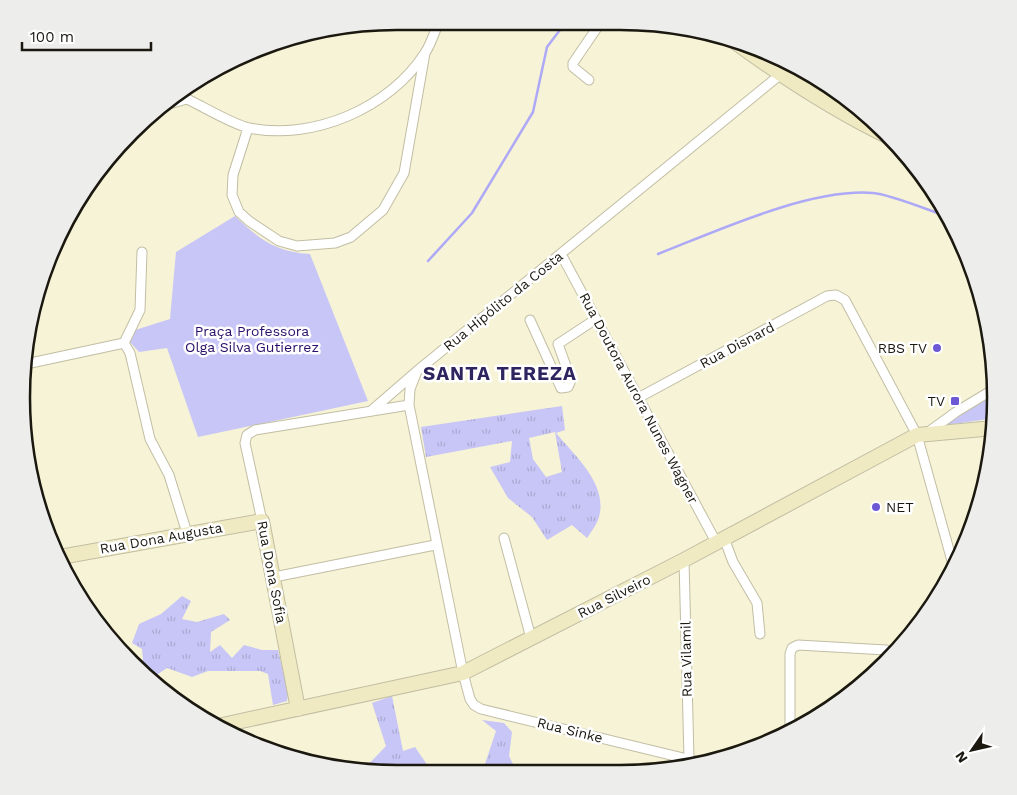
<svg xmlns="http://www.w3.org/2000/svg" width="1017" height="795" font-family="'Work Sans',sans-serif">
	<defs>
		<pattern id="grass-tufts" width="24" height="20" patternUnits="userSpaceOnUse" patternTransform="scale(1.25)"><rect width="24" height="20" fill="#c8c6f6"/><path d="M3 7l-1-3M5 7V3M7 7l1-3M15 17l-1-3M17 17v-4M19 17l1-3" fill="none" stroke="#aba9d2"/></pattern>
	</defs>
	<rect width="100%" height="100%" fill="#f6f3d7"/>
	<path fill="url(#grass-tufts)" fill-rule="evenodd" d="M 562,406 L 565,430 L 556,433 C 575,456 608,484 599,517 C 597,524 591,532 587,538 L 572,525 L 547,540 L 532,517 L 508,498 L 490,467 L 510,462 L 512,441 L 426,457 L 421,427 ZM 555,432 L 562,472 L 546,477 L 533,459 L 529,438 Z
		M 182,596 L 191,601 L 182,619 L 197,622 L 224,614 L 230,620 L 211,632 L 210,652 L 220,645 L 232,658 L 244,645 L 262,650 L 278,650 L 288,693 L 287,701 L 273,705 L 268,674 L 260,671 L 208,671 L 192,677 L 167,668 L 152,678 L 140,667 L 143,659 L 142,649 L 132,643 L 139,624 L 161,614 Z
		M 392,696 L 403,751 L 415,747 L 428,766 L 437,769 L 366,767 L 386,746 L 372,703 Z
		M 482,720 L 504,723 L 512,732 L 509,756 L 514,766 L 506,770 L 483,770 L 496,731 Z"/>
	<path fill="#c8c6f6" d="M 235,216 C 259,239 275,252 310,254 L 368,401 L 198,437 L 167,348 L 139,352 L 128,340 L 132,331 L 170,319 L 176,252 Z
		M 988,395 L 994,405 L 995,418 L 940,426 Z"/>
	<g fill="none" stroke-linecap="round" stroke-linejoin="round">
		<path stroke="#aea9f7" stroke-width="2.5" d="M 658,254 C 717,231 810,188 873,193 C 890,194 930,211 949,217
			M 428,261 L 472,213 L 533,112 L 547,47 L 566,22"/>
		<g stroke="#c2bea4" stroke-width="11">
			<path id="street" d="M 589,80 L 573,67 L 573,63 L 601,22
				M 169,104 L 187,99 C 204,107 232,124 249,128 C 313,141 390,108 425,53 C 431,44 435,31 439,21
				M 248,128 L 233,175 L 232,195 L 239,212 L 249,221 L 279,241 L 297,246 L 335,243 L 351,237 L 383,210 L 404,173 L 425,53
				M 561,254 L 716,542
				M 530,320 L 561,388 L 568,387 L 571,380 L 558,344 L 596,319
				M 124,343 L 130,353 L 150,439 L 169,475 L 187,533
				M 124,343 L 140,310 L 142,252
				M 26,364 L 124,343
				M 638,398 L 827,296 L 836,295 L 845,300 L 917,435 L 954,568
				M 371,411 L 416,372
				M 927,433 L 956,412 L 989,392 L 994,392
				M 262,521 L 245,443 L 247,435 L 255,430 L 409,405
				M 504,538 L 531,638
				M 724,538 L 733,562 L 757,603 L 760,634
				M 684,560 L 689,759
				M 274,577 L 435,545
				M 790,731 L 790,654 L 792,648 L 798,645 L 886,650 L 892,655
				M 700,762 L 481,709 L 474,705 L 470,699 L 463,673 L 409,405 L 410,389 L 417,371 L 781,74"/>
		</g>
		<g stroke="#c2bea4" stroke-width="16">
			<path id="secondary" d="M 731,39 C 781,76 835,111 891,138
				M 60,557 L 262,521 L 298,709
				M 218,726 L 463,673 L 684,560 L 917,435 L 994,428"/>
		</g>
		<use href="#street" stroke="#fff" stroke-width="9"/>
		<use href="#secondary" stroke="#f0eac2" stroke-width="14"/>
	</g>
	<g fill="#6d59d3" stroke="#fff" stroke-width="2">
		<circle cx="937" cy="348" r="5"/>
		<rect x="950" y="396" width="10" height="10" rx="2.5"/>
		<circle cx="876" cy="507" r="5"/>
	</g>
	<g text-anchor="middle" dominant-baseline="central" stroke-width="5" stroke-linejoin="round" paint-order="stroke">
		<g font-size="14" fill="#1a180f" stroke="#fff">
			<text transform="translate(503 301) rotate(-39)">Rua Hipólito da Costa</text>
			<text transform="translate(737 345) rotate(-28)">Rua Disnard</text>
			<text transform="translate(639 398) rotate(62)">Rua Doutora Aurora Nunes Wagner</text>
			<text transform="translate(161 538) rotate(-10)">Rua Dona Augusta</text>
			<text transform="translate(272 572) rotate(79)">Rua Dona Sofia</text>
			<text transform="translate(614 596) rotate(-27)">Rua Silveiro</text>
			<text transform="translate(686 659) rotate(-91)">Rua Vilamil</text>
			<text transform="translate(570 730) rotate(14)">Rua Sinke</text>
		</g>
		<g font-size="14" fill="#290f69" stroke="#fff">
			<text x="252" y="331">Praça Professora<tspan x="252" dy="16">Olga Silva Gutierrez</tspan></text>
		</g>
		<g font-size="14" fill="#1a180f" stroke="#fff" text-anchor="end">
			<text x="927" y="348">RBS TV</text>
			<text x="945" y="401">TV</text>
			<text x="886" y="507" text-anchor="start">NET</text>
		</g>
		<g font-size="19" font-weight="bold" letter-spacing="1" fill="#2e245f" stroke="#fff">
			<text x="500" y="373">SANTA TEREZA</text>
		</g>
	</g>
	<path d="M0 0H1017V795H0ZM397 30H620A367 367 0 0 1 987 397V398A367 367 0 0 1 620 765H397A367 367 0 0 1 30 398V397A367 367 0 0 1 397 30Z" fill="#ededec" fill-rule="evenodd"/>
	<path fill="none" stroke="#1a180f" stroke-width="2.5" d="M397 30H620A367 367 0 0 1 987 397V398A367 367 0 0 1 620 765H397A367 367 0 0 1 30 398V397A367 367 0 0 1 397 30Z"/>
	<g transform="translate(972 750) rotate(236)" stroke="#ffffff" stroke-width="4" paint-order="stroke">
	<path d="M0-4L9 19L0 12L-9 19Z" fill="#1a180f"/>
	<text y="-8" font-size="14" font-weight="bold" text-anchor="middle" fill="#1a180f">N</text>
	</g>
	<path d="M22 42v8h129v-8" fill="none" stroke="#1a180f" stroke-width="2.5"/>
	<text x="30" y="42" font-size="15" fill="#1a180f" stroke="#ffffff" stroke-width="4" paint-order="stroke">100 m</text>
</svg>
